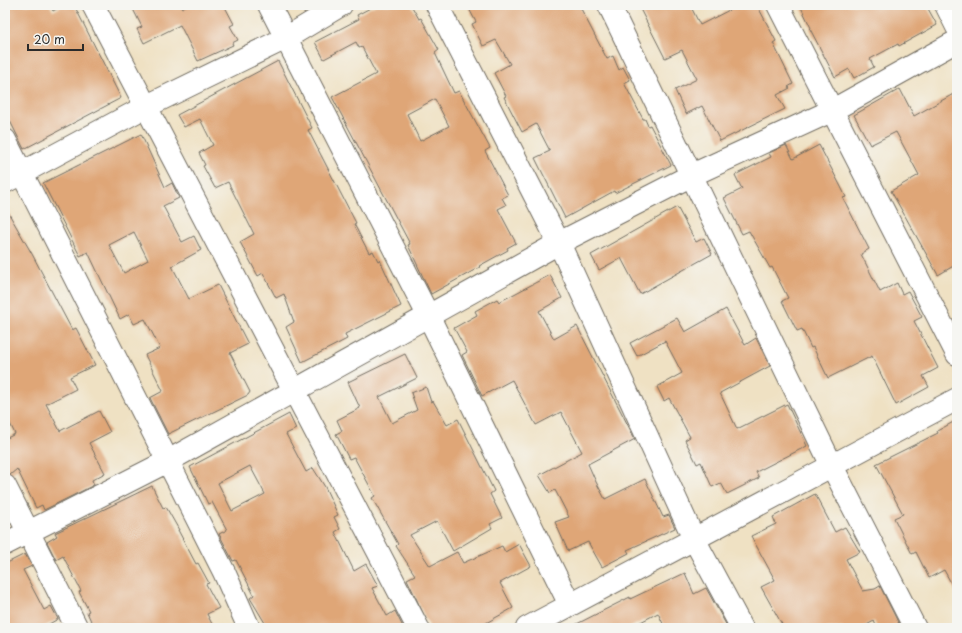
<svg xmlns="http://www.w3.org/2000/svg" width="962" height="633" font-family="'Playpen Sans',sans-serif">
	<rect width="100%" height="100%" fill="#f6f6f2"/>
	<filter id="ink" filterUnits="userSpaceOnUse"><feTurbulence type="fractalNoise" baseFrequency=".025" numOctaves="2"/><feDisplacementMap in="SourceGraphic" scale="8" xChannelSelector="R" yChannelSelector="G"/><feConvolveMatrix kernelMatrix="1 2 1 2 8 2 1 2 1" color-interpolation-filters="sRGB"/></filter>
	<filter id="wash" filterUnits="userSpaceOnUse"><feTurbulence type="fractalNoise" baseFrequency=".012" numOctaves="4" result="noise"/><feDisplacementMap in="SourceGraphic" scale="16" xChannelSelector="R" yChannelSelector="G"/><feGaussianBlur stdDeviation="0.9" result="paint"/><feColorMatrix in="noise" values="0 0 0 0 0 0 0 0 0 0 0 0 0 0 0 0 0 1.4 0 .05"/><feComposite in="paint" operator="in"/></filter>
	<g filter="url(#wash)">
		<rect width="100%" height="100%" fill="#efe1c3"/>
		<g id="blocks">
			<path fill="#dfa677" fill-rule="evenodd" d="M 5,5 L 50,5 L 53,11 L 64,5 L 74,5 L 121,98 L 24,149 L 5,111 Z
				M 131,5 L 181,5 L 182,8 L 187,5 L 224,5 L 234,24 L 230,26 L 238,40 L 232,43 L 233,45 L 198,61 L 180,25 L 144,43 L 137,29 L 142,27 Z
				M 376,5 L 411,5 L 419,19 L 421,18 L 439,50 L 435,53 L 454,93 L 459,91 L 490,148 L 485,151 L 508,195 L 502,198 L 506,205 L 498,209 L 516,243 L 507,248 L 508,250 L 479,266 L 480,267 L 431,294 L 408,245 L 410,244 L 332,97 L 376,74 L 362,47 L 359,48 L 356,42 L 324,59 L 315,42 L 359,19 L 357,15 ZM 435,99 L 449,126 L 420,141 L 407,114 Z
				M 467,5 L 579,5 L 607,59 L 613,56 L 619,70 L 623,67 L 630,80 L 624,83 L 643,119 L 645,119 L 648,126 L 650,125 L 671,165 L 615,193 L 614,191 L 565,218 L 535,158 L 550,151 L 536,124 L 522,132 L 504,97 L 506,96 L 494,73 L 510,64 L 496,40 L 483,46 L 472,24 L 476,22 Z
				M 638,5 L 690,5 L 700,25 L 739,5 L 757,5 L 776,41 L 773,43 L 793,84 L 788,87 L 790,88 L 777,95 L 785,109 L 720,141 L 702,106 L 686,114 L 675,90 L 697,79 L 682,50 L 665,58 Z
				M 800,5 L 926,5 L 937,25 L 899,46 L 898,44 L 870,59 L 874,67 L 854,78 L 849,69 L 835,77 L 810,29 L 811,28 Z
				M 278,61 L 312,128 L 308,130 L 356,223 L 354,224 L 369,253 L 373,251 L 378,261 L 380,260 L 401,306 L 345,334 L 347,339 L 302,362 L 286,327 L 294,322 L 284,294 L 276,298 L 263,273 L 258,276 L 240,242 L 254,234 L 228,182 L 215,188 L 203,166 L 205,165 L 199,153 L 213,145 L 200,119 L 184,127 L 177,115 Z
				M 900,89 L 914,116 L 957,92 L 957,264 L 938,275 L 891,191 L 919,175 L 896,132 L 870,145 L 854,115 Z
				M 141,134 L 165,187 L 172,183 L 179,198 L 163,206 L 182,242 L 194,236 L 201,250 L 172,266 L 189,299 L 218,285 L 248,344 L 230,353 L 250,392 L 248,395 L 168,434 L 150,398 L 163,391 L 145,355 L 160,348 L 145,319 L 134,324 L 129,314 L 120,319 L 88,252 L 80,256 L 43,183 ZM 134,232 L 148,260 L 124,273 L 109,245 Z
				M 786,145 L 793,159 L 819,145 L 840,185 L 846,197 L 843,198 L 869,249 L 861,254 L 880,292 L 897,283 L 902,294 L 908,291 L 922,317 L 914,321 L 938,368 L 923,376 L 929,387 L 896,405 L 872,356 L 828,378 L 813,347 L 811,348 L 802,329 L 797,331 L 782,301 L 788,298 L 772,267 L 770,268 L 749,231 L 742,234 L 724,198 L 742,189 L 735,175 L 771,157 L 769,153 Z
				M 5,207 L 32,254 L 72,330 L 76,328 L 95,365 L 70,377 L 76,389 L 46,404 L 60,431 L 99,411 L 110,432 L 89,443 L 105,473 L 92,480 L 94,485 L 44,510 L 42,505 L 36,508 L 17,469 L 10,475 L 5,474 L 5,439 L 15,434 L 5,413 Z
				M 677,207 L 696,242 L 704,238 L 712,254 L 640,294 L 621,258 L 599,270 L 591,255 Z
				M 550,275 L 562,298 L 539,311 L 554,339 L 577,326 L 635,439 L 588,464 L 596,482 L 605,499 L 645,479 L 663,517 L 669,515 L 675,528 L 627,550 L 629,553 L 602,567 L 588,542 L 568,551 L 555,522 L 569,517 L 555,490 L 550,493 L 539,475 L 582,452 L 561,412 L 536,425 L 512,380 L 482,396 L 462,355 L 467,352 L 454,328 L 477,315 L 475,311 L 497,299 L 499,302 Z
				M 726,309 L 745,345 L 756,338 L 770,366 L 720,393 L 737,429 L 787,404 L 807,446 L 756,472 L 759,478 L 727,494 L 721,483 L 712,487 L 701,462 L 697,464 L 685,440 L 690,437 L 669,398 L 664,401 L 657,387 L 682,373 L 665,341 L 637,356 L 630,343 L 677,318 L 685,332 Z
				M 405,354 L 417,378 L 379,397 L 392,423 L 417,410 L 411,393 L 426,387 L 431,402 L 433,401 L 447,425 L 458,419 L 494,491 L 490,494 L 502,518 L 490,524 L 492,528 L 453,551 L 437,521 L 410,535 L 430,566 L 457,552 L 463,563 L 502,546 L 505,552 L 519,544 L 531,566 L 500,583 L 513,608 L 477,628 L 430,628 L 407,579 L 415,575 L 396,546 L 398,544 L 372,498 L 375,496 L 354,457 L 349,459 L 336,434 L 342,431 L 337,420 L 360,408 L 348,382 Z
				M 289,414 L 296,429 L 286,434 L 306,472 L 313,468 L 325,487 L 338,515 L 334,517 L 340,529 L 335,532 L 354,571 L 366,564 L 378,586 L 372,588 L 387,616 L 395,611 L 403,627 L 268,628 L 250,598 L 254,595 L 236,560 L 233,561 L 219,534 L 227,530 L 212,502 L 208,504 L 190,467 ZM 250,466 L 265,494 L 232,511 L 218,483 Z
				M 957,420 L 957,594 L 944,570 L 929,578 L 916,552 L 912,554 L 894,518 L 903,514 L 876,464 L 938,433 L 937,431 Z
				M 152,486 L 163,508 L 166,507 L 179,530 L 178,530 L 196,564 L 198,563 L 209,583 L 206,584 L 219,608 L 207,614 L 214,628 L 94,628 L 87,612 L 89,611 L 79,592 L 81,591 L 63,556 L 56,560 L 47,542 L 57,536 L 55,533 Z
				M 815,494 L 835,532 L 845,527 L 860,552 L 846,559 L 863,591 L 875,589 L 880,586 L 901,628 L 877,628 L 874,621 L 861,628 L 784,628 L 761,587 L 775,580 L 751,536 L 776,524 L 773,517 Z
				M 25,554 L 32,566 L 23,570 L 44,610 L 51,606 L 58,619 L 42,628 L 5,628 L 5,564 Z
				M 685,573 L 694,594 L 706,588 L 728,628 L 665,628 L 658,613 L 629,628 L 569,628 L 630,597 L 630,599 Z"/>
		</g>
	</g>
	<g filter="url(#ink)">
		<use href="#blocks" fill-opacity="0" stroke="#706b60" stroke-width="1"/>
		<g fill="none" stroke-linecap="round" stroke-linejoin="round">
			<g stroke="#706b60" stroke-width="24">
				<path id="minor" d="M 93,5 L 418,628
					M 269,5 L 429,317 L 570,605
					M 437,5 L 559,243 L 694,539 L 742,628
					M 609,5 L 832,466 L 915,628
					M 778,5 L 957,354
					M 946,5 L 957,27
					M 5,140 L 224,572 L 249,628
					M 5,182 L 145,107 L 286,38 L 341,5
					M 5,486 L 77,628
					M 5,544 L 168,461 L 559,243 L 692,175 L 831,111 L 957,41
					M 527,628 L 957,399"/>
			</g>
			<use href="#minor" stroke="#fff" stroke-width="22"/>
		</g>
	</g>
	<rect width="962" height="633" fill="none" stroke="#f6f6f2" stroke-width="20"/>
	<path d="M28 44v6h55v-6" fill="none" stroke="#2b2b2b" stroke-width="2"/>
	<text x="34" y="44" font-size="12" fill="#2b2b2b" stroke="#f6f6f2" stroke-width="3" paint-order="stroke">20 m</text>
</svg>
